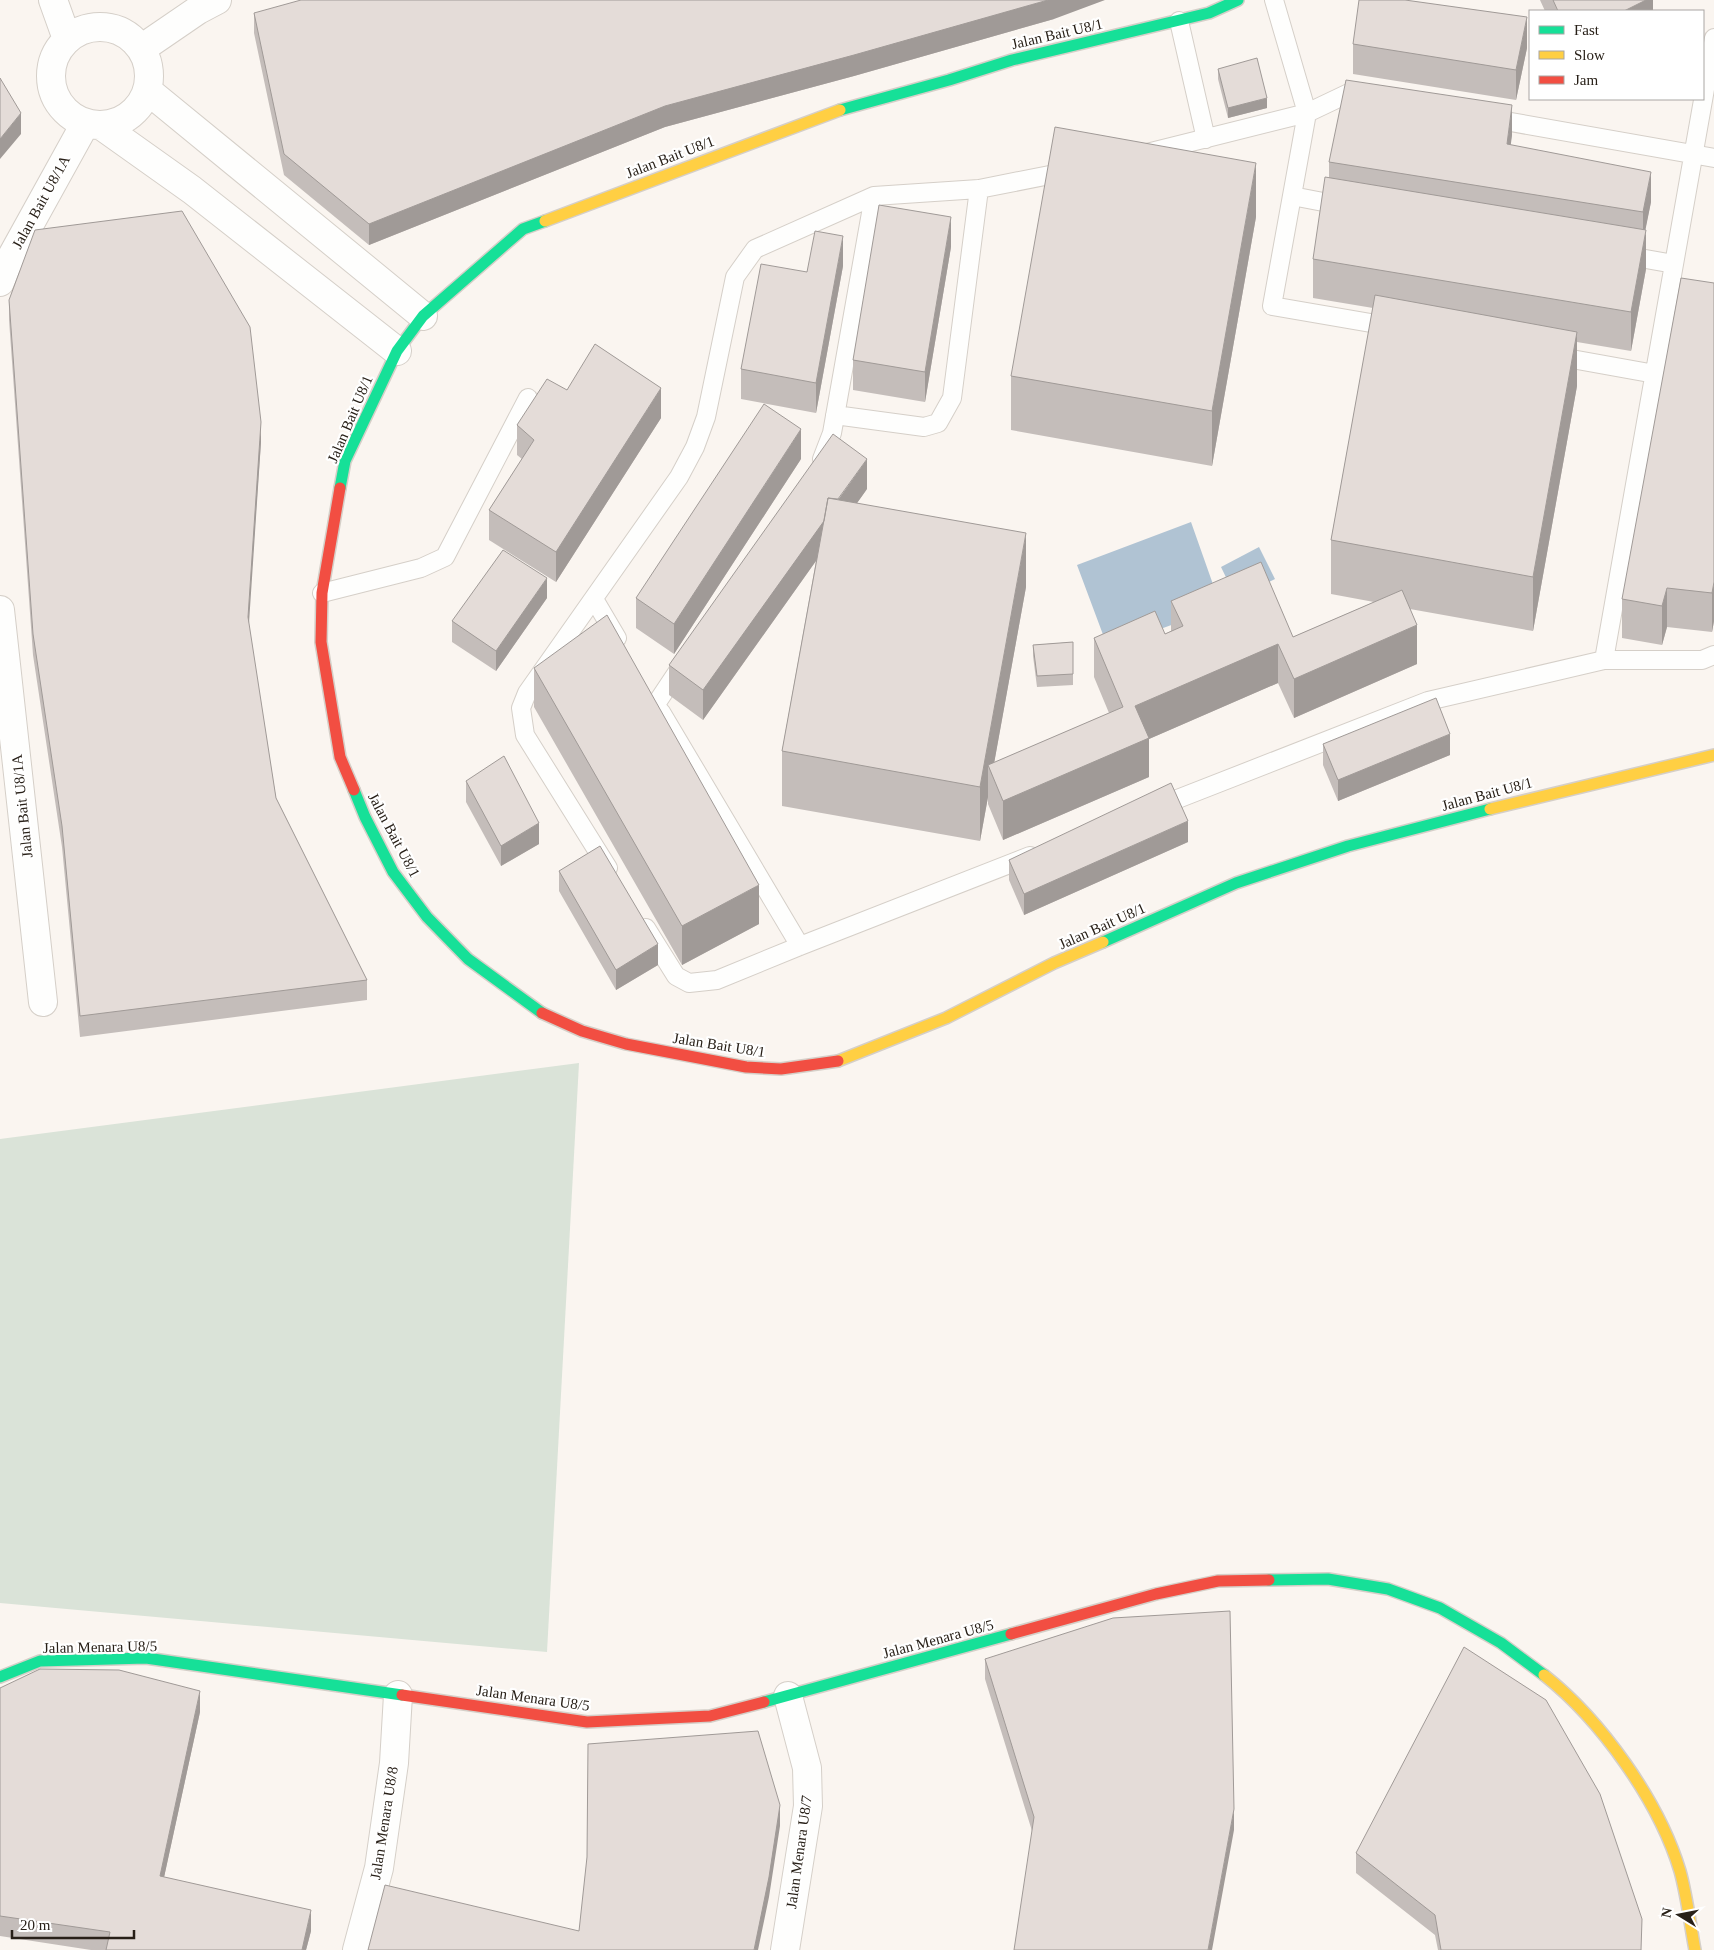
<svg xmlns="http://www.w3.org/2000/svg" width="1714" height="1950" font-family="'Times New Roman',serif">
	<rect width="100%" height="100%" fill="#faf5f0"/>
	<path fill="#dae3d8" d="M 579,1063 L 547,1652 L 0,1603 L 0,1139 Z"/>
	<path fill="#b0c3d3" d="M 1191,522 L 1221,607 L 1108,648 L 1077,565 Z
		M 1259,547 L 1275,579 L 1236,598 L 1221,567 Z"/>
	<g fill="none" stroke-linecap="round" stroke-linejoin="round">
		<g stroke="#d5cfc8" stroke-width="20">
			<path id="lane" d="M 1274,0 L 1307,113 L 1272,306 L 1394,327
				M 1179,21 L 1206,139
				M 1488,118 L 1714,158
				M 1147,153 L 1307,113 L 1349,93 L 1364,96
				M 1292,196 L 1344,206
				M 1623,255 L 1674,264
				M 1555,356 L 1655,374
				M 835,415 L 924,427 L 938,423 L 952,398 L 979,189
				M 822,459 L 832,433 L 874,196
				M 322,593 L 421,568 L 445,557 L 528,398
				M 594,599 L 617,638
				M 1604,660 L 1714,38
				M 656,704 L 682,665
				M 661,712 L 800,946
				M 1157,807 L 1428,701 L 1604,660 L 1702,660 L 1714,655
				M 608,868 L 525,735 L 521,708 L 527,693 L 679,477 L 695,447 L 706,417 L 735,277 L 755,249 L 874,196 L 979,189 L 1070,171
				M 646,928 L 676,976 L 689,983 L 717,980 L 800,946 L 1030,856"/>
		</g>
		<g stroke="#d5cfc8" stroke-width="30">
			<path id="street" d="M 53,0 L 67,39
				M51 76a49 49 0 1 1 98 0a49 49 0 1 1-98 0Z
				M 141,49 L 198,10 L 217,0
				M 147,90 L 423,316
				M 102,126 L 192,190 L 397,351
				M 0,282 L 6,267 L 85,124
				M 0,610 L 43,1002
				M 357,1950 L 379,1868 L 394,1763 L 398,1695
				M 785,1950 L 808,1806 L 807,1768 L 788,1696"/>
		</g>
		<g stroke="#d5cfc8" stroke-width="14">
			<path id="fast" d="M 840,110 L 949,80 L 1012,60 L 1209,13 L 1238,0
				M 340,488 L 345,461 L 397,351 L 423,316 L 523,229 L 545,221
				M 354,790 L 365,817 L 393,872 L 427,917 L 468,959 L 542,1013
				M 1103,942 L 1236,883 L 1348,846 L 1490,809
				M 1269,1580 L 1328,1579 L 1388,1589 L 1440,1608 L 1501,1643 L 1544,1675
				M 0,1677 L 40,1661 L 146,1658 L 402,1695
				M 764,1702 L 1011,1634"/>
		</g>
		<g stroke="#d5cfc8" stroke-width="14">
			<path id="slow" d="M 545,221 L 840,110
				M 1490,809 L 1714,755
				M 838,1061 L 946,1018 L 1054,963 L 1103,942
				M 1544,1675 C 1601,1720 1659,1801 1680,1871 C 1687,1896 1690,1924 1695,1950"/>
		</g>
		<g stroke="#d5cfc8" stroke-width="14">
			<path id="jam" d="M 340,488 L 322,593 L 321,642 L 340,757 L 354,790
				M 542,1013 L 582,1031 L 626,1044 L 746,1067 L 781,1069 L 838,1061
				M 1011,1634 L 1156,1594 L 1218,1581 L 1269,1580
				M 402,1695 L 587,1722 L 710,1716 L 764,1702"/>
		</g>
		<use href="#lane" stroke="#fefefd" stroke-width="18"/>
		<use href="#street" stroke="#fefefd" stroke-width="28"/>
		<use href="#fast" stroke="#16e098" stroke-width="11"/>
		<use href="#slow" stroke="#ffcf43" stroke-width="11"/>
		<use href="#jam" stroke="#f24e42" stroke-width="11"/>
	</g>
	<path fill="#c4bdba" d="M 1540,0 L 1653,0 L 1653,11 L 1545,11 Z
		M 254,13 L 1054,19 L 854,76 L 665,127 L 369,245 L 284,175 L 254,33 Z
		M 1353,44 L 1527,48 L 1516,100 L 1353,74 Z
		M 1218,69 L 1267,108 L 1228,118 L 1218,79 Z
		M 1512,135 L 1510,145 L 1651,202 L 1645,230 L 1646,269 L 1631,351 L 1577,342 L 1577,386 L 1533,631 L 1410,609 L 1417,664 L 1294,718 L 1278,683 L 1149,739 L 1149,777 L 1003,840 L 988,804 L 988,797 L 980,841 L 782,806 L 782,751 L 816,561 L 703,720 L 669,695 L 669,665 L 867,489 L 857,503 L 1026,587 L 994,763 L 1109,713 L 1094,677 L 1094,638 L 1165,634 L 1171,631 L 1171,601 L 1293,637 L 1374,602 L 1331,594 L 1331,540 L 1373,308 L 1313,298 L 1313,259 L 1329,178 L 1329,162 Z
		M 1256,217 L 1212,466 L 1011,430 L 1011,376 Z
		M 951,247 L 925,402 L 853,390 L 853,360 Z
		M 843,266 L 816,413 L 741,399 L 741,369 L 807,272 Z
		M 1714,283 L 1714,621 L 1712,632 L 1667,627 L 1662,645 L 1622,638 L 1622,599 Z
		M 9,300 L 261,442 L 248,623 L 276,798 L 367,980 L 367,1000 L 80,1037 L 62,847 L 33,655 L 9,320 Z
		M 567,390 L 661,418 L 556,582 L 489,540 L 489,510 L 522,459 L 517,455 L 517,425 Z
		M 801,459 L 674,654 L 636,628 L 636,598 Z
		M 547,598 L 496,671 L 452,642 L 452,621 Z
		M 1073,642 L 1073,685 L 1037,687 L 1033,656 L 1033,645 Z
		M 534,668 L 759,924 L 682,965 L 534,707 Z
		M 1323,744 L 1450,755 L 1338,801 L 1323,765 Z
		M 466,781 L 539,844 L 501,866 L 466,802 Z
		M 1188,842 L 1024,915 L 1009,880 L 1009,860 Z
		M 559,871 L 658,965 L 616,990 L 559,891 Z
		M 985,1659 L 1234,1830 L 1032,1831 L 985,1679 Z
		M 0,1688 L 200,1712 L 164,1877 L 311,1931 L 306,1950 L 91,1950 L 0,1936 Z
		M 1356,1853 L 1642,1950 L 1438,1950 L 1435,1935 L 1356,1873 Z"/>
	<path fill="#a09a97" d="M 1048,0 L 1105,0 L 1054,19 L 854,76 L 665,127 L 369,245 L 369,224 L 665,106 Z
		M 1646,0 L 1653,0 L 1653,11 L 1624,11 Z
		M 1527,17 L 1527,48 L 1516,100 L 1516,70 Z
		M 1267,98 L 1267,108 L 1228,118 L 1228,108 Z
		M 1512,105 L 1512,135 L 1507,175 L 1507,144 Z
		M 21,113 L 21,134 L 0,159 L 0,139 Z
		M 1256,163 L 1256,217 L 1212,466 L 1212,411 Z
		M 1651,172 L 1651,202 L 1643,242 L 1643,212 Z
		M 951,217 L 951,247 L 925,402 L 925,372 Z
		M 1646,230 L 1646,269 L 1631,351 L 1631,312 Z
		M 843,236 L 843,266 L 816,413 L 816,383 Z
		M 1577,332 L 1577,386 L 1533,631 L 1533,577 Z
		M 661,388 L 661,418 L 556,582 L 556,552 Z
		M 261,422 L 261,442 L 248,638 L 248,617 Z
		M 801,429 L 801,459 L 674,654 L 674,624 Z
		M 867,459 L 867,489 L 703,720 L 703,690 Z
		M 1026,533 L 1026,587 L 992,775 L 988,765 L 988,797 L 980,841 L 980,787 Z
		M 547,578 L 547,598 L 496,671 L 496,651 Z
		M 1714,582 L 1714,621 L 1712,632 L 1712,593 Z
		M 1667,588 L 1667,627 L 1662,645 L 1662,606 Z
		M 1417,625 L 1417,664 L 1294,718 L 1294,679 Z
		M 1278,644 L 1278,683 L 1149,739 L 1149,777 L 1003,840 L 1003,801 L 1135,706 Z
		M 1450,734 L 1450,755 L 1338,801 L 1338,780 Z
		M 1188,821 L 1188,842 L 1024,915 L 1024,894 Z
		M 539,823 L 539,844 L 501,866 L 501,846 Z
		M 759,885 L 759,924 L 682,965 L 682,926 Z
		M 658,944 L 658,965 L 616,990 L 616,970 Z
		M 200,1691 L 200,1712 L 160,1896 L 160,1876 Z
		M 780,1805 L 780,1826 L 769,1897 L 758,1950 L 754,1950 Z
		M 1234,1809 L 1234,1830 L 1212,1950 L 1208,1950 Z
		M 311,1910 L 311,1931 L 306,1950 L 302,1950 Z"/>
	<path fill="#e4dcd8" stroke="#a09a97" d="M 301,0 L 1048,0 L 854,55 L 665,106 L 369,224 L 284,154 L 254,13 Z
		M 1359,0 L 1405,0 L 1527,17 L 1516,70 L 1353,44 Z
		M 1553,0 L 1646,0 L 1624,11 L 1558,11 Z
		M 1257,58 L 1267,98 L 1228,108 L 1218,69 Z
		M 0,78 L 21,113 L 0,139 Z
		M 1346,80 L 1512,105 L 1507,144 L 1651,172 L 1643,212 L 1329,162 Z
		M 1055,127 L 1256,163 L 1212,411 L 1011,376 Z
		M 1325,177 L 1646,230 L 1631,312 L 1313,259 Z
		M 879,205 L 951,217 L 925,372 L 853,360 Z
		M 182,211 L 250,327 L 261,422 L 248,617 L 276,798 L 367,980 L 80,1016 L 62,826 L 33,634 L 9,300 L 35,230 Z
		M 815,231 L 843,236 L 816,383 L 741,369 L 761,264 L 807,272 Z
		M 1681,278 L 1714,283 L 1714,582 L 1712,593 L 1667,588 L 1662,606 L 1622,599 Z
		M 1375,295 L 1577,332 L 1533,577 L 1331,540 Z
		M 595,344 L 661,388 L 556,552 L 489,510 L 534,440 L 517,425 L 547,379 L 567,390 Z
		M 764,404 L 801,429 L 674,624 L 636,598 Z
		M 833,434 L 867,459 L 838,499 L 828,498 L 824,521 L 703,690 L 669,665 Z
		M 828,498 L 1026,533 L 980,787 L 782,751 Z
		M 503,550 L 547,578 L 496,651 L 452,621 Z
		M 1261,562 L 1293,637 L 1402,590 L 1417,625 L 1294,679 L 1278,644 L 1135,706 L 1149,738 L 1003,801 L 988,765 L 1123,707 L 1094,638 L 1155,611 L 1165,634 L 1183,626 L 1171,601 Z
		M 607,615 L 759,885 L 682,926 L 534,668 Z
		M 1073,642 L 1073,674 L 1037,676 L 1033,645 Z
		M 1436,698 L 1450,734 L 1338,780 L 1323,744 Z
		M 504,756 L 539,823 L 501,846 L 466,781 Z
		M 1171,783 L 1188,821 L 1024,894 L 1009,860 Z
		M 600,846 L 658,944 L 616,970 L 559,871 Z
		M 1230,1611 L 1234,1809 L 1208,1950 L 1014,1950 L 1034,1817 L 985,1659 L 1113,1618 Z
		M 1464,1647 L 1546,1700 L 1600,1794 L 1642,1919 L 1641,1950 L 1441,1950 L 1435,1915 L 1356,1853 Z
		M 40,1669 L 119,1670 L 200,1691 L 160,1876 L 311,1910 L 302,1950 L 106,1950 L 110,1932 L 0,1916 L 0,1688 Z
		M 758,1731 L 780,1805 L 769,1877 L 754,1950 L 368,1950 L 385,1885 L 579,1931 L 587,1857 L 588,1744 Z"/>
	<g text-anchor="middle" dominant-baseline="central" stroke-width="4.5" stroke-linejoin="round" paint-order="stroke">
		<g font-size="15" fill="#282018" stroke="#fff">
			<text transform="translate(1057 34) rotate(-13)">Jalan Bait U8/1</text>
			<text transform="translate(670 157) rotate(-21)">Jalan Bait U8/1</text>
			<text transform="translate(41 202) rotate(-61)">Jalan Bait U8/1A</text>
			<text transform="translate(350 419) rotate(-67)">Jalan Bait U8/1</text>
			<text transform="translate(1487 794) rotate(-15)">Jalan Bait U8/1</text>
			<text transform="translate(22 806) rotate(-96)">Jalan Bait U8/1A</text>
			<text transform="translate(394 835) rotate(62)">Jalan Bait U8/1</text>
			<text transform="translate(1102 926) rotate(-24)">Jalan Bait U8/1</text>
			<text transform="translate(719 1045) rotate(9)">Jalan Bait U8/1</text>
			<text transform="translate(938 1639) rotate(-15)">Jalan Menara U8/5</text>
			<text transform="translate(100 1647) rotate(-1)">Jalan Menara U8/5</text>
			<text transform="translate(533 1698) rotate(8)">Jalan Menara U8/5</text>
			<text transform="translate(384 1823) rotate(-81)">Jalan Menara U8/8</text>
			<text transform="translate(799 1852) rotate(-82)">Jalan Menara U8/7</text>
		</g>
	</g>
	<rect x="1529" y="10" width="175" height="90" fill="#ffffff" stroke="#a9a6a3"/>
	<rect x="1539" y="26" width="25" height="8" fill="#16e098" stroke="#a9a6a3"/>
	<text x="1574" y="35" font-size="15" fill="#282018">Fast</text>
	<rect x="1539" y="51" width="25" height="8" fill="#ffcf43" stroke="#a9a6a3"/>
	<text x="1574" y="60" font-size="15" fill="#282018">Slow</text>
	<rect x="1539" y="76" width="25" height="8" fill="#f24e42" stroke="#a9a6a3"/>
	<text x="1574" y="85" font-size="15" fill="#282018">Jam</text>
	<g transform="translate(1679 1915) rotate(280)" stroke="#ffffff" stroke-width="4" paint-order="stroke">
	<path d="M0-4L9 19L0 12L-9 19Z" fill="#282018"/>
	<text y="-8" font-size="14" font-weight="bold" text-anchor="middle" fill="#282018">N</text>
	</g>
	<path d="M12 1930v8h122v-8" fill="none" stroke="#282018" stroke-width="2.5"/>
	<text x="20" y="1930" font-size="15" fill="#282018" stroke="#ffffff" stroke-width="4" paint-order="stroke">20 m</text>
</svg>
